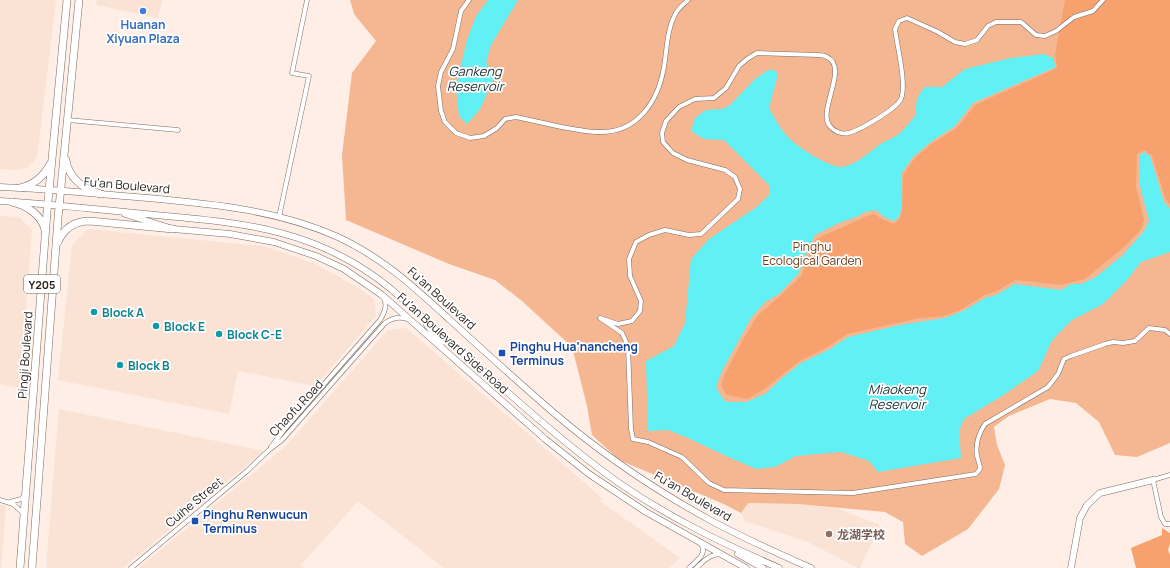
<svg xmlns="http://www.w3.org/2000/svg" width="1170" height="568" font-family="Manrope,'Noto Sans SC',sans-serif">
	<rect width="100%" height="100%" fill="#ffeee5"/>
	<path fill="#fae2d5" d="M 0,0 L 56,0 L 37,158 L 27,168 L 17,170 L 0,169 Z
		M 97,0 L 162,0 L 158,18 L 96,5 Z
		M 0,216 L 19,217 L 32,230 L 20,388 L 0,384 Z
		M 88,229 L 262,246 L 276,250 L 315,264 L 339,277 L 363,291 L 374,299 L 376,316 L 315,386 L 238,371 L 229,414 L 58,380 L 72,245 Z
		M 406,328 L 602,498 L 600,501 L 680,558 L 669,568 L 444,568 L 358,501 L 301,565 L 304,568 L 139,568 L 286,446 L 388,330 Z
		M 59,409 L 264,451 L 123,568 L 46,568 Z
		M 748,503 L 797,504 L 837,508 L 880,525 L 860,568 L 858,568 L 808,542 L 745,521 L 741,513 Z
		M 0,505 L 6,506 L 1,568 L 0,568 Z"/>
	<path fill="#f5b792" d="M 350,0 L 1170,0 L 1170,443 L 1137,457 L 1115,455 L 1099,422 L 1076,403 L 1050,399 L 1009,416 L 994,427 L 997,445 L 1005,465 L 999,489 L 968,529 L 922,556 L 905,544 L 903,522 L 885,512 L 797,504 L 748,503 L 741,513 L 726,505 L 619,460 L 592,435 L 587,406 L 572,347 L 522,301 L 495,280 L 449,264 L 346,220 L 342,155 L 352,73 L 376,41 L 354,14 Z"/>
	<path fill="#f7a26e" d="M 1065,0 L 1170,0 L 1170,204 L 1166,200 L 1152,156 L 1145,150 L 1137,154 L 1136,187 L 1144,219 L 1141,230 L 1123,248 L 1085,279 L 1060,285 L 1015,280 L 995,292 L 985,295 L 958,311 L 943,316 L 920,318 L 847,334 L 826,348 L 798,362 L 766,388 L 747,399 L 727,395 L 721,385 L 724,376 L 741,343 L 757,316 L 780,296 L 801,276 L 816,239 L 867,216 L 874,214 L 884,220 L 894,224 L 900,218 L 902,211 L 903,175 L 914,159 L 931,144 L 957,128 L 975,105 L 1057,68 L 1055,54 Z
		M 1162,528 L 1170,533 L 1170,544 L 1168,550 L 1170,555 L 1170,568 L 1136,568 L 1131,548 L 1162,535 Z"/>
	<path fill="#61f0f3" d="M 488,0 L 518,0 L 491,45 L 486,62 L 494,78 L 480,109 L 467,124 L 459,116 L 456,89 L 459,73 L 467,40 L 476,16 Z
		M 1044,54 L 1053,58 L 1056,67 L 973,103 L 955,126 L 932,141 L 913,157 L 901,174 L 901,210 L 899,217 L 894,221 L 884,217 L 876,210 L 865,212 L 856,217 L 839,223 L 815,235 L 805,256 L 799,273 L 779,294 L 765,302 L 751,318 L 722,371 L 716,387 L 721,396 L 726,402 L 746,402 L 765,394 L 782,378 L 801,363 L 830,349 L 848,337 L 900,325 L 945,318 L 965,310 L 985,298 L 996,295 L 1015,284 L 1061,290 L 1071,284 L 1081,284 L 1096,277 L 1123,255 L 1144,231 L 1149,221 L 1140,186 L 1140,155 L 1144,152 L 1150,156 L 1164,202 L 1170,209 L 1170,252 L 1141,262 L 1127,280 L 1103,304 L 1072,320 L 1055,337 L 1050,344 L 1046,354 L 1038,371 L 1005,394 L 964,419 L 959,431 L 961,458 L 878,472 L 869,461 L 841,452 L 796,456 L 775,467 L 756,469 L 726,456 L 688,438 L 668,430 L 648,431 L 646,361 L 674,346 L 685,323 L 691,259 L 709,239 L 758,206 L 770,194 L 770,186 L 724,140 L 704,139 L 691,131 L 695,118 L 706,110 L 723,109 L 730,105 L 754,80 L 768,70 L 774,70 L 778,74 L 769,108 C 775,119 782,132 791,140 C 801,149 830,168 842,167 C 856,165 868,153 879,145 C 885,141 894,138 900,133 C 906,128 911,120 916,115 C 916,101 916,98 925,87 L 942,87 L 965,69 L 1011,58 Z"/>
	<g fill="none" stroke-linecap="round" stroke-linejoin="round">
		<g stroke="#796b62" stroke-width="5">
			<path id="street" d="M 469,0 L 461,11 L 453,49 L 441,72 L 438,86 L 441,111 L 445,122 L 456,133 L 470,138 L 484,136 L 497,128 L 505,119 L 516,117 C 542,122 572,131 597,132 C 637,134 658,102 664,67 C 667,48 667,27 677,11 C 680,7 684,4 688,0
				M 1103,0 L 1093,11 L 1074,17 L 1056,31 L 1045,36 L 1036,35 L 1021,22 L 996,22 L 988,26 L 977,40 L 965,44 L 955,42 L 938,32 L 907,18 L 899,21 L 895,29 C 897,46 907,84 901,99 C 896,109 859,131 848,133 C 842,135 833,131 829,125 C 818,110 849,67 827,57 C 824,55 820,55 818,55 L 757,53 L 747,59 L 739,66 L 726,88 L 714,98 L 695,99 L 679,107 L 666,121 L 662,133 L 663,142 L 673,153 L 687,160 L 725,170 L 735,177 L 740,189 L 738,199 L 701,234 L 689,235 L 665,230 L 649,235 L 636,242 L 629,259 L 630,276 L 641,301 L 640,311 L 632,321 L 618,324 L 600,318 L 622,333 L 628,346 L 631,429 L 633,439 L 648,442 L 682,457 L 709,483 L 724,490 L 853,493 L 976,474 L 980,469 C 980,464 978,460 977,456 C 975,444 979,433 985,424 L 1048,387 L 1058,374 L 1064,359 L 1071,356 L 1105,344 L 1113,342 L 1123,343 L 1135,341 L 1149,328 L 1165,330 L 1170,334
				M 68,120 L 178,130
				M 279,217 L 309,76 L 292,73 L 307,0
				M 271,447 L 284,430 L 380,320 C 385,312 387,306 384,297
				M 1170,475 L 1153,480 L 1161,517 L 1165,524 L 1170,524
				M 0,500 L 13,504 L 23,513
				M 10,502 L 21,499 L 25,495
				M 131,568 L 247,471 L 269,450 L 282,440 L 385,323 C 392,318 399,316 407,319
				M 689,568 C 696,561 708,554 701,544
				M 696,568 C 704,561 710,554 721,554"/>
		</g>
		<g stroke="#796b62" stroke-width="7">
			<path id="secondary" d="M 0,187 C 50,189 99,194 148,198 C 213,204 278,210 338,237 C 383,258 414,287 450,320 C 484,351 518,382 554,413 C 602,454 655,490 710,520 C 743,538 777,553 811,568
				M 0,201 C 48,204 96,209 145,214 C 239,223 314,226 391,289 C 426,320 460,351 495,381 C 535,417 575,452 619,483 C 670,518 722,543 779,568
				M 125,214 L 173,229 L 230,234 L 274,242 L 316,256 L 344,269 L 382,295 L 545,439 L 589,474 L 646,512 L 746,568
				M 427,325 L 441,343
				M 738,554 L 763,568
				M 1071,568 L 1080,518 L 1087,505 L 1100,493 L 1153,480"/>
		</g>
		<g stroke="#796b62" stroke-width="8">
			<path id="primary" d="M 66,160 C 69,179 84,189 101,194
				M 20,188 C 35,185 44,176 51,163
				M 12,202 C 26,205 42,215 45,230
				M 58,242 C 64,228 75,221 90,221 L 173,229
				M 20,568 L 47,212 L 67,0
				M 32,568 L 58,218 L 79,0"/>
		</g>
		<use href="#street" stroke="#fff" stroke-width="4"/>
		<use href="#secondary" stroke="#fff" stroke-width="6"/>
		<use href="#primary" stroke="#fff" stroke-width="7"/>
	</g>
	<circle fill="#3f7fe0" stroke="#fff" stroke-width="1.5" cx="143" cy="11" r="4"/>
	<g fill="#0f9aa8" stroke="#fff" stroke-width="1.5">
		<circle cx="94" cy="312" r="4"/>
		<circle cx="156" cy="326" r="4"/>
		<circle cx="219" cy="334" r="4"/>
		<circle cx="120" cy="365" r="4"/>
	</g>
	<g fill="#1a4fb4" stroke="#fff" stroke-width="1.5">
		<rect x="498" y="349" width="8" height="8" rx="2"/>
		<rect x="191" y="517" width="8" height="8" rx="2"/>
	</g>
	<circle fill="#8d6e63" stroke="#fff" stroke-width="1.5" cx="829" cy="534" r="4"/>
	<g text-anchor="middle" dominant-baseline="central" stroke-width="3.5" stroke-linejoin="round" paint-order="stroke">
		<rect fill="#fff" stroke="#6a6663" stroke-width="1" x="24" y="275" width="36" height="18" rx="3"/>
		<g font-size="11" font-weight="bold" fill="#2a2420">
			<text x="42" y="284">Y205</text>
		</g>
		<g font-size="12" font-weight="bold" fill="#366cbe" stroke="#fff">
			<text x="143" y="24">Huanan<tspan x="143" dy="14">Xiyuan Plaza</tspan></text>
		</g>
		<g font-size="12" fill="#2a2420" stroke="#fff">
			<text transform="translate(127 185) rotate(5)">Fu'an Boulevard</text>
			<text transform="translate(442 298) rotate(42)">Fu'an Boulevard</text>
			<text transform="translate(453 343) rotate(42)">Fu'an Boulevard Side Road</text>
			<text transform="translate(25 355) rotate(-86)">Pingji Boulevard</text>
			<text transform="translate(296 408) rotate(-47)">Chaofu Road</text>
			<text transform="translate(693 496) rotate(30)">Fu'an Boulevard</text>
			<text transform="translate(194 502) rotate(-40)">Cuihe Street</text>
		</g>
		<g font-size="12" fill="#713b15" stroke="#fff">
			<text x="812" y="246">Pinghu<tspan x="812" dy="14">Ecological Garden</tspan></text>
		</g>
		<g font-size="12" font-weight="bold" fill="#0d838f" stroke="#fff" text-anchor="start">
			<text x="102" y="312">Block A</text>
			<text x="164" y="326">Block E</text>
			<text x="227" y="334">Block C-E</text>
			<text x="128" y="365">Block B</text>
		</g>
		<g font-size="12" font-weight="bold" fill="#164399" stroke="#fff" text-anchor="start">
			<text x="510" y="346">Pinghu Hua‘nancheng<tspan x="510" dy="14">Terminus</tspan></text>
			<text x="203" y="514">Pinghu Renwucun<tspan x="203" dy="14">Terminus</tspan></text>
		</g>
		<g font-size="12" font-weight="bold" fill="#785e54" stroke="#fff" text-anchor="start">
			<text x="837" y="534">龙湖学校</text>
		</g>
		<g font-size="13" font-style="italic" fill="#203939" stroke="#fff">
			<text x="475" y="71">Gankeng<tspan x="475" dy="15">Reservoir</tspan></text>
			<text x="897" y="389">Miaokeng<tspan x="897" dy="15">Reservoir</tspan></text>
		</g>
	</g>
</svg>
